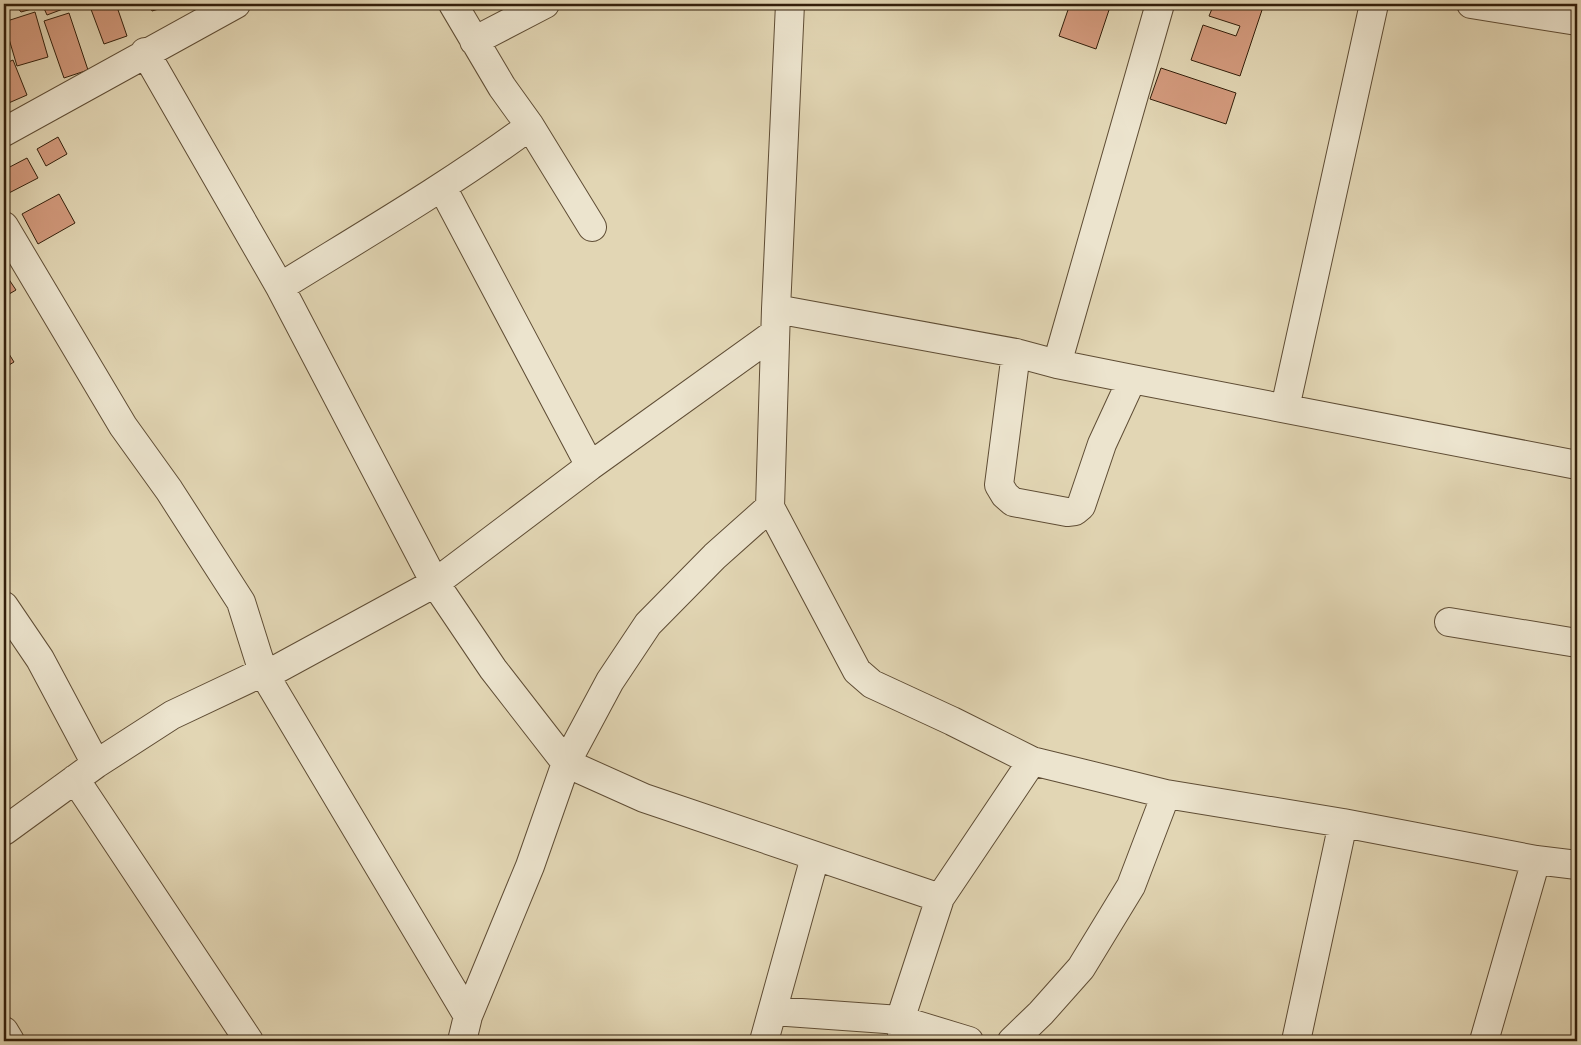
<svg xmlns="http://www.w3.org/2000/svg" width="1581" height="1045" font-family="'EB Garamond',serif">
	<rect width="100%" height="100%" fill="#e2d6b4"/>
	<filter id="stains"><feTurbulence type="fractalNoise" baseFrequency=".004" numOctaves="4"/><feColorMatrix values="0 0 0 0 .2 0 0 0 0 .09 0 0 0 0 .02 0 0 0 .5 -.17"/></filter>
	<radialGradient id="worn" r=".72"><stop offset=".6" stop-color="#630" stop-opacity="0"/><stop offset="1" stop-color="#630" stop-opacity=".3"/></radialGradient>
	<path fill="#d39a7d" stroke="#331f0b" d="M 4,4 L 38,4 L 39,7 L 21,12 L 17,7 L 4,11 Z
		M 42,4 L 61,4 L 63,9 L 47,15 Z
		M 89,4 L 116,4 L 127,36 L 104,44 Z
		M 149,4 L 172,4 L 172,5 L 152,11 Z
		M 1070,4 L 1111,4 L 1096,49 L 1059,36 Z
		M 1214,4 L 1264,4 L 1240,76 L 1191,60 L 1203,25 L 1236,36 L 1240,26 L 1209,16 Z
		M 35,12 L 48,57 L 17,66 L 4,22 Z
		M 69,13 L 88,70 L 64,78 L 44,21 Z
		M 13,60 L 27,95 L 4,105 L 4,64 Z
		M 1161,68 L 1236,93 L 1226,124 L 1150,99 Z
		M 58,137 L 67,154 L 46,166 L 37,149 Z
		M 27,158 L 38,178 L 7,194 L 4,188 L 4,170 Z
		M 59,194 L 75,223 L 38,244 L 22,214 Z
		M 6,275 L 16,290 L 4,297 L 4,276 Z
		M 4,346 L 14,362 L 4,368 Z"/>
	<g fill="none" stroke-linecap="round" stroke-linejoin="round">
		<g stroke="#5f4d35" stroke-width="30">
			<path id="minor" d="M 790,4 L 776,309 L 1016,353 L 1057,364 L 1132,379 L 1577,465
				M 1471,4 L 1577,21
				M 474,41 L 545,4
				M 145,52 L 280,287 L 435,583 L 493,669 L 566,763 L 530,866 L 468,1016 L 462,1041
				M 530,126 L 592,227
				M 4,132 L 236,4
				M 442,187 L 590,466
				M 4,226 L 123,426 L 169,490 L 241,602 L 263,672 L 468,1016
				M 280,287 C 364,235 450,185 530,126 L 502,87 L 453,4
				M 776,309 L 770,507 L 857,671 L 872,684 L 952,721 L 1032,761 L 1166,794 L 1343,823 L 1536,860 L 1577,865
				M 1016,353 L 999,485 L 1005,495 L 1013,502 L 1067,512 L 1075,511 L 1081,506 L 1102,444 L 1132,379
				M 1057,364 L 1160,4
				M 1285,408 L 1374,4
				M 770,507 L 715,556 L 648,624 L 610,681 L 566,763 L 644,798 L 940,898
				M 4,606 L 40,659 L 96,764
				M 1449,622 L 1577,643
				M 75,779 L 249,1041
				M 4,831 L 96,764 L 172,715 L 263,672 L 277,669 L 435,583 L 590,466 L 775,333
				M 773,1011 L 900,1020 L 969,1041
				M 4,1031 L 10,1041
				M 764,1041 L 815,857
				M 903,1041 L 900,1020 L 940,898 L 1032,761
				M 1012,1041 L 1041,1013 L 1081,968 L 1131,886 L 1166,794
				M 1296,1041 L 1343,823
				M 1484,1041 L 1536,860"/>
		</g>
		<use href="#minor" stroke="#ece4ce" stroke-width="28"/>
	</g>
	<rect width="1581" height="1045" fill="none" stroke="#e2d6b4" stroke-width="20"/>
	<rect x="5" y="5" width="1571" height="1035" fill="none" stroke="#331f0b" stroke-width="2.5"/>
	<rect x="10" y="10" width="1561" height="1025" fill="none" stroke="#331f0b"/>
	<rect width="100%" height="100%" filter="url(#stains)"/>
	<rect width="100%" height="100%" fill="url(#worn)"/>
</svg>
